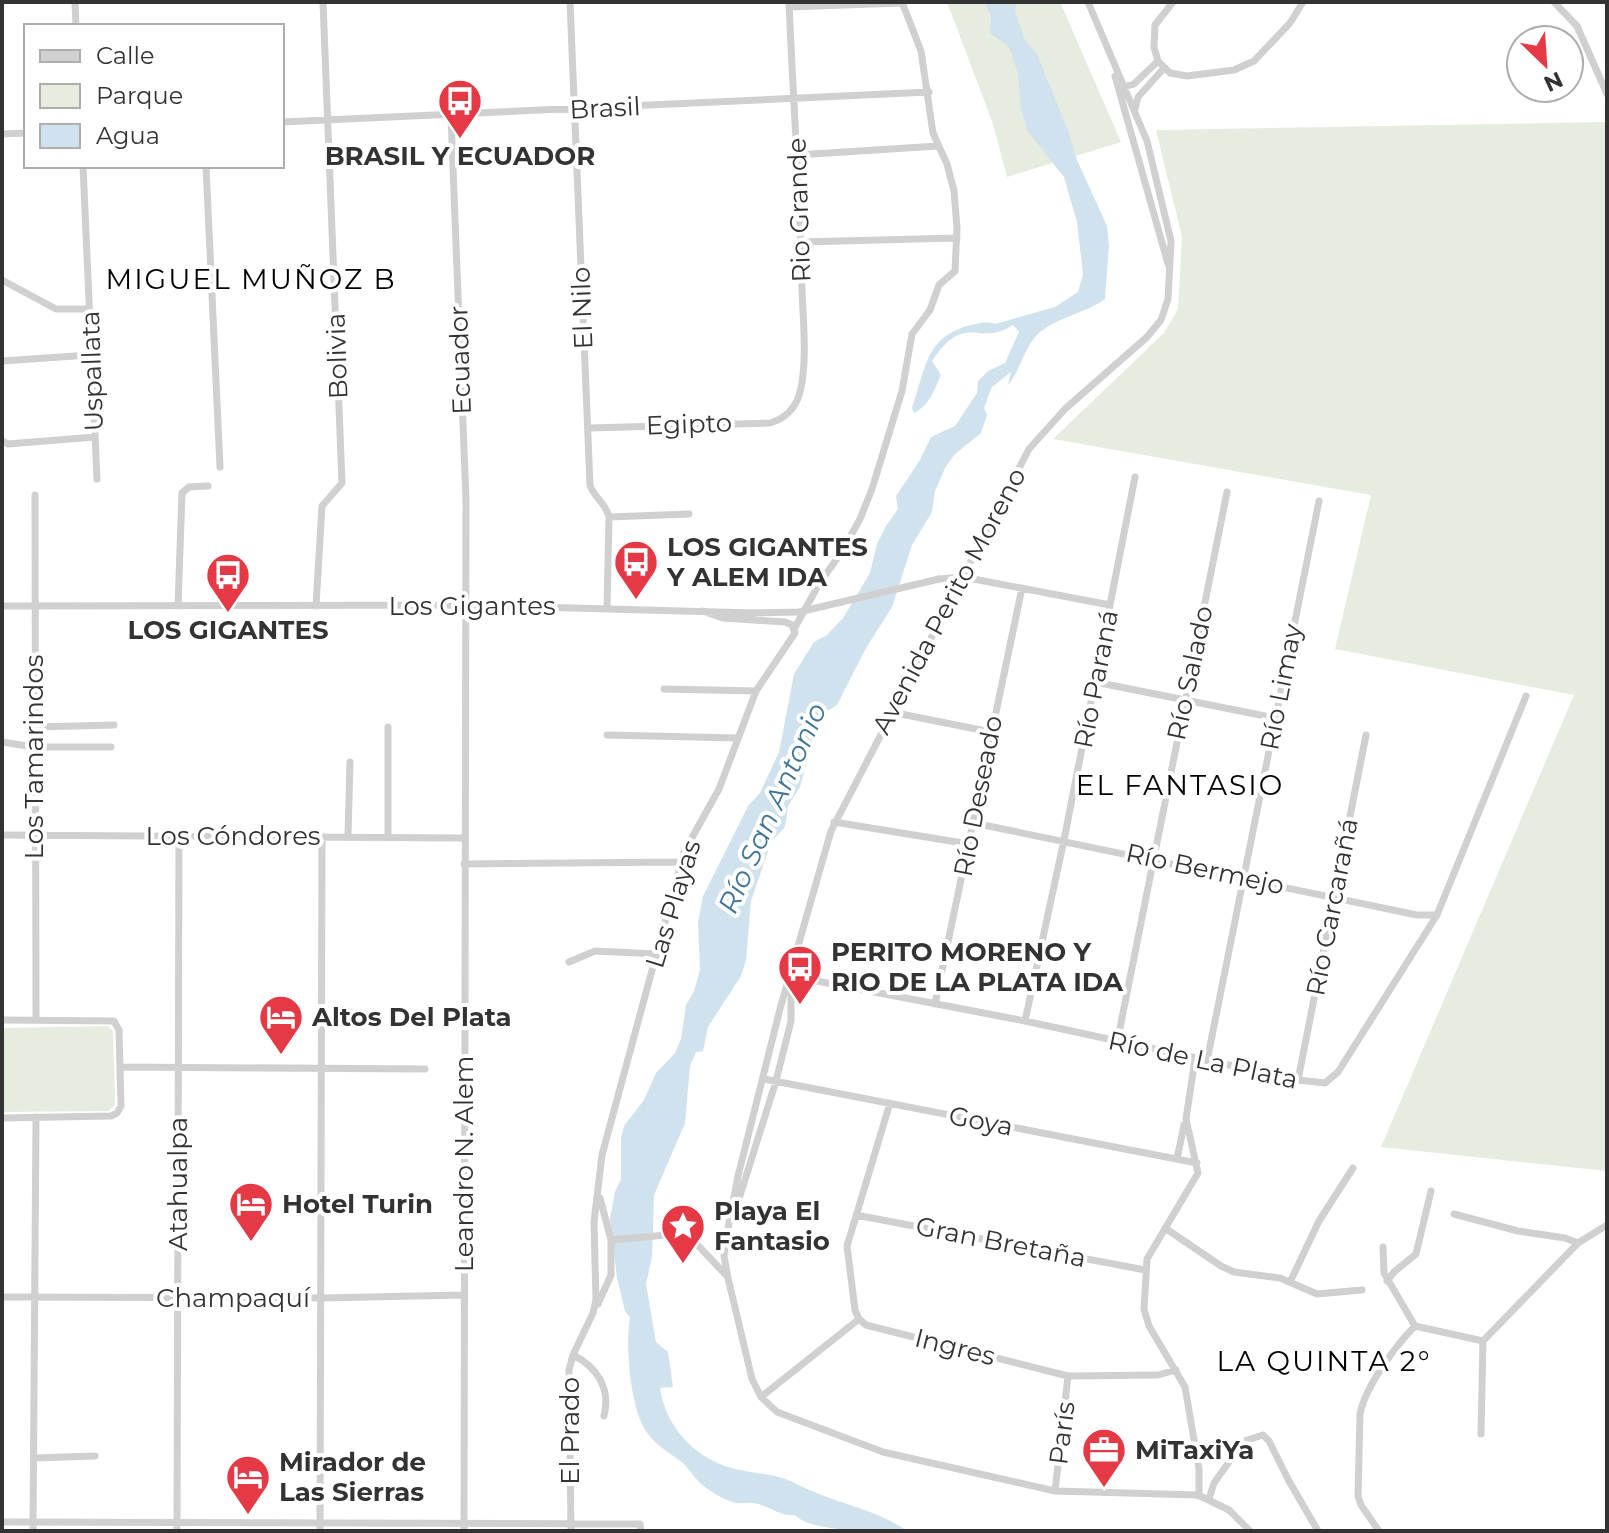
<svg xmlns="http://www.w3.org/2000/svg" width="1609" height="1533" font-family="Montserrat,sans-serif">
	<rect width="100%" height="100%" fill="#fff"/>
	<path fill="#e6ecdf" d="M 947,2 L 1060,2 L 1121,142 L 1007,177 L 993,124 Z
		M 1607,122 L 1607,1171 L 1381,1147 L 1574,695 L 1335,649 L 1371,495 L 1053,439 L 1164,333 L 1178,309 L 1182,237 L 1156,130 Z
		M 108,1026 L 113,1031 L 115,1105 L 109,1111 L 2,1112 L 2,1028 Z"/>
	<path fill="#cfe2ee" d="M 985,2 L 1016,2 L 1015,12 L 1025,40 L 1037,54 L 1069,133 L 1077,160 L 1107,226 L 1109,245 L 1105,299 C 1085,314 1055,317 1037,335 C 1023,350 1021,369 1008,385 L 1011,372 L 992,387 L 984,408 L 987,415 L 981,433 L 954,455 L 945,468 L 935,491 L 932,512 L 912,545 L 892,607 L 866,648 L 837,705 L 824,713 L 816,725 L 800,787 L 788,806 L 785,827 L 771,842 L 751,901 L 746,960 L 741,976 L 708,1027 L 703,1051 L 696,1052 L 690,1066 L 685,1123 L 654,1195 L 652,1257 L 646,1284 L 656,1342 L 668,1352 L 673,1387 L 660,1388 C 666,1430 699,1462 740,1470 C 754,1473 769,1474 783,1478 C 794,1482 805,1489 817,1493 C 848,1506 879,1511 907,1531 C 881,1531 810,1533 795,1515 C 781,1517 769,1506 754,1503 C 748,1502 742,1504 736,1503 C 724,1500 707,1490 699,1482 C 693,1476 689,1469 683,1463 C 670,1453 655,1445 646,1431 C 630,1407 625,1344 630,1317 L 625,1311 L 617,1278 L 610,1219 L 615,1192 L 621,1179 L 621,1138 L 624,1126 L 644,1100 L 656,1073 L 675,1053 L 681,1039 L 686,1005 L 694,991 L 700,970 L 698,922 L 703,896 L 748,806 L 760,793 L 779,752 L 794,674 L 814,642 L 827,635 L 843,618 L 870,573 L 877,544 L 886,526 L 898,509 L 896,496 L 920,460 L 931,437 L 955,426 L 977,393 L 978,381 L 988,371 L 1005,363 L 1019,332 L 1013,325 C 978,348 966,310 932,361 L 941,375 C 934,390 930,405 914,413 L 912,408 C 926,369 925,336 971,325 C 981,323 986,321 995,324 L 1055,307 L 1078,292 L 1083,274 L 1077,222 L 1064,177 L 1028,132 L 1021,109 L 1018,74 L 1011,52 L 1007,45 L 990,33 L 991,16 Z"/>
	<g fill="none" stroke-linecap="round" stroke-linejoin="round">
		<path stroke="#d0d0d0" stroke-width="7" d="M 75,2 L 76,26
			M 570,2 L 590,485 C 594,498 606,503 609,517 L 607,608
			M 1088,2 L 1147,141 L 1171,241 L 1168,299 L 1161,320 L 1147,337 L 1065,409 L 1029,449 L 831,831 L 780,1009 L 738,1176 L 725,1245 L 724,1256 L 728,1278 L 752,1379 L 761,1397 L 777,1412 L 883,1452 L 1055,1491 L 1198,1495 L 1229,1510 L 1250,1531
			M 1173,2 L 1155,25 L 1154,47 L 1158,61 L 1170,73 L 1187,76 L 1234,70 L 1254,61 L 1290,23 L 1303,2
			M 1554,2 L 1577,26 L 1607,94
			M 789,7 L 902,3
			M 1115,76 L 1168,264
			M 1124,87 L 1134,84 L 1158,61
			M 1135,109 L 1138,97 L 1164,68
			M 451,116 L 466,500 L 464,1531
			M 282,122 L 929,92
			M 2,134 L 26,133
			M 797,155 L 938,146
			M 83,166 L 97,479
			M 206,166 L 220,467
			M 801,242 L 957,238
			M 2,280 L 56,309 L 89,309
			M 2,361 L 90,355
			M 588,428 L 770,423 C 784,419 795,409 799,395 C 808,368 803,319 802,290 C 800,194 793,98 789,2
			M 2,441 L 8,444 L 95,437
			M 35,495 L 36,1019
			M 609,517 L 689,514
			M 939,579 L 963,577 L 1110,605
			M 2,606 L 465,605 L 754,613
			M 178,606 L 182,493 L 189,487 L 208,486
			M 316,606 L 322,506 L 342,483 L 323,2
			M 794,629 L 819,584 L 843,550 L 860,519 L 872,489 L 902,391 L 912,334 L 930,310 L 939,285 L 955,271 L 957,228 L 954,191 L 947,164 L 933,133 L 921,51 L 902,2
			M 1095,682 L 1275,718
			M 664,689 L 756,691
			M 891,712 L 991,732
			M 35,727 L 114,725
			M 607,735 L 738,738
			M 2,742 L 34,747 L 111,747
			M 834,822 L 969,844
			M 974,823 L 1417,915 L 1437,915
			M 2,835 L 464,838
			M 348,836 L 350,762
			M 388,837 L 388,727
			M 464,864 L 681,862
			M 569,962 L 595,951 L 657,954
			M 791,976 L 1025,1021 L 1298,1080 L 1325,1083 L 1338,1072 L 1437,915 L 1526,696
			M 935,1004 L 1022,588
			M 2,1020 L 114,1021 L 119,1030 L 121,1106 L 117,1113 L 111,1116 L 2,1118
			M 1025,1021 L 1064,840 L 1135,477
			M 1117,1043 L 1227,492
			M 1195,1059 L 1186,1119 L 1198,1173 L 1147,1259 L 1144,1309 L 1149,1326 L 1185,1387 L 1199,1469 L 1199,1496
			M 1207,1061 L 1319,501
			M 121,1067 L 425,1069
			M 764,1079 L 1197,1163
			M 1298,1080 L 1366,735
			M 1177,1159 L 1184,1125
			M 600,1198 L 611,1240 L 677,1234 L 689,1236 L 726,1275
			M 738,1202 L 776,1081 L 791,1021 L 791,983
			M 1454,1214 L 1518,1231 L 1565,1238 L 1578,1243
			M 856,1215 L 1145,1270
			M 1165,1228 L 1221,1266 L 1234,1272 L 1280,1278 L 1317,1294 L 1362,1290
			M 1383,1247 L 1384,1273 L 1415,1326 L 1483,1341
			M 1387,1281 L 1394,1272 L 1416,1254 L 1431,1191
			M 1290,1282 L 1319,1221 L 1353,1168
			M 2,1297 L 321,1298 L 464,1295
			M 598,1304 L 611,1275 L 611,1240
			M 859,1319 L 866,1325 L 1068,1376 L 1158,1375 L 1176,1370
			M 859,1319 L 855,1310 L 847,1246 L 890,1103
			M 573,1355 C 597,1367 611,1388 604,1416
			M 761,1397 L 859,1319
			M 1481,1434 L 1483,1341 L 1578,1243 L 1607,1225
			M 34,1458 L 95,1456
			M 1055,1491 L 1068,1376
			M 1209,1499 L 1214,1483 L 1244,1441 L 1263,1435 L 1269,1441 L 1289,1481 L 1318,1531
			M 2,1522 L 640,1524 L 641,1531
			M 33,1531 L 36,1117
			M 177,1531 L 179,837
			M 320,1531 L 322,836
			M 571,1531 L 569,1370 L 573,1355 L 593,1313 L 596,1300 L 594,1222 L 602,1155 L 684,852 L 719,789 L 756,691 L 795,633 L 792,625 L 785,622 L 723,618 L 702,611
			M 1379,1531 L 1361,1505 L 1358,1496 L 1360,1414 C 1365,1387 1396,1345 1415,1326"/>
		<path stroke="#d0d0d0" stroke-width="7" d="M 754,613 L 799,612 L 939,579"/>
	</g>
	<defs>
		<g id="bus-pin" transform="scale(2.3)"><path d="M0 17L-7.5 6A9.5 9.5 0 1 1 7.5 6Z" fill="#e63946" stroke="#fff"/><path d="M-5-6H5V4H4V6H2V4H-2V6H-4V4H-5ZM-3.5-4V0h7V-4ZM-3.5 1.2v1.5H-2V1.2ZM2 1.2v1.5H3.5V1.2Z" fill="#fff"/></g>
		<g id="hotel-pin" transform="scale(2.3)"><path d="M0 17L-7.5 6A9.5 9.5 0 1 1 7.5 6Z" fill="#e63946" stroke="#fff"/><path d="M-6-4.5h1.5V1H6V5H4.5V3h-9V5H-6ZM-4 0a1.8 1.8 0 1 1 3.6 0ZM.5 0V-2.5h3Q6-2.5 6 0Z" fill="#fff"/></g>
		<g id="sight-pin" transform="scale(2.3)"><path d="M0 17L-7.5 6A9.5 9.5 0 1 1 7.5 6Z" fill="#e63946" stroke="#fff"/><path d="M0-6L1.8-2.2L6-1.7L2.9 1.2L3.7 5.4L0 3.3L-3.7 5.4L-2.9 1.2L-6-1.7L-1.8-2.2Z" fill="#fff"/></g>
		<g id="office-pin" transform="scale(2.3)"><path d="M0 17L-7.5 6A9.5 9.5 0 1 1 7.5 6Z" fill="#e63946" stroke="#fff"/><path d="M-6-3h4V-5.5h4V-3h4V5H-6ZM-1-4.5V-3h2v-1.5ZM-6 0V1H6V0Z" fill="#fff"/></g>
	</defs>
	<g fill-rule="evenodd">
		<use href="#bus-pin" x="460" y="101"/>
		<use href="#bus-pin" x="636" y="562"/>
		<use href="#bus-pin" x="228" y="575"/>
		<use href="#bus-pin" x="800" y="967"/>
		<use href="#hotel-pin" x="281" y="1017"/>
		<use href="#hotel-pin" x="251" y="1204"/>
		<use href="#sight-pin" x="683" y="1226"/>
		<use href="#office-pin" x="1104" y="1450"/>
		<use href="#hotel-pin" x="248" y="1477"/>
	</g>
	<g text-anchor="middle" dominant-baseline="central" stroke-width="8" stroke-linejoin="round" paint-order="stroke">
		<g font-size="26" fill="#333" stroke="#fff">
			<text transform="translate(605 108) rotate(-3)">Brasil</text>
			<text transform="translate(799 210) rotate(-92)">Rio Grande</text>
			<text transform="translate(582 308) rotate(-92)">El Nilo</text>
			<text transform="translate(337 356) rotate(-92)">Bolivia</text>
			<text transform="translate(460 360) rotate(-92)">Ecuador</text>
			<text transform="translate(92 371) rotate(-92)">Uspallata</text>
			<text transform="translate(689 424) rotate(-2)">Egipto</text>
			<text transform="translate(949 601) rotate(-62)">Avenida Perito Moreno</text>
			<text x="472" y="606">Los Gigantes</text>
			<text transform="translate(1190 673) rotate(-78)">Río Salado</text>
			<text transform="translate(1096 679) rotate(-79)">Río Paraná</text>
			<text transform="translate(1281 687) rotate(-79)">Río Limay</text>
			<text transform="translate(34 757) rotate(-90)">Los Tamarindos</text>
			<text transform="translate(978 796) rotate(-79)">Río Deseado</text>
			<text x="233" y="836">Los Cóndores</text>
			<text transform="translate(1205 869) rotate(12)">Río Bermejo</text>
			<text transform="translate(673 904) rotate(-73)">Las Playas</text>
			<text transform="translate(1332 907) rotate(-79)">Río Carcarañá</text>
			<text transform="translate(1203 1060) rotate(12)">Río de La Plata</text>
			<text transform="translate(981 1121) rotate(11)">Goya</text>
			<text transform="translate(464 1164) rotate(-90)">Leandro N. Alem</text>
			<text transform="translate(178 1184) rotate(-90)">Atahualpa</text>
			<text transform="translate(1001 1242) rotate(11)">Gran Bretaña</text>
			<text x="233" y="1298">Champaquí</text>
			<text transform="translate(955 1347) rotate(14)">Ingres</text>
			<text transform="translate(570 1431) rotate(-90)">El Prado</text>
			<text transform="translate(1062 1433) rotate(-83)">París</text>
		</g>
		<g font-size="26" font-weight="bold" fill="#333" stroke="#fff" text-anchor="start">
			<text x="460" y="156" text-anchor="middle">BRASIL Y ECUADOR</text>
			<text x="667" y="547">LOS GIGANTES<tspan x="667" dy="30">Y ALEM IDA</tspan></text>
			<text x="228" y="630" text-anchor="middle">LOS GIGANTES</text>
			<text x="831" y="952">PERITO MORENO Y<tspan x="831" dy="30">RIO DE LA PLATA IDA</tspan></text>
			<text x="312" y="1017">Altos Del Plata</text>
			<text x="282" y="1204">Hotel Turin</text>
			<text x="714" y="1211">Playa El<tspan x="714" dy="30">Fantasio</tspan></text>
			<text x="1135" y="1450">MiTaxiYa</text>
			<text x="279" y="1462">Mirador de<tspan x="279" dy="30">Las Sierras</tspan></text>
		</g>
		<g font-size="28" letter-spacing="2" fill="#000" stroke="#fff">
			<text x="251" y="279">MIGUEL MUÑOZ B</text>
			<text x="1180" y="785">EL FANTASIO</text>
			<text x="1324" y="1361">LA QUINTA 2°</text>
		</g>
		<g font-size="28" font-style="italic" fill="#3f7597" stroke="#fff">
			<text transform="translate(772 808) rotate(-66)">Río San Antonio</text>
		</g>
	</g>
	<rect width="1609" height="1533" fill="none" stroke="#333333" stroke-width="8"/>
	<rect x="24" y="24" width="260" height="144" fill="#ffffff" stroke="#adadad" stroke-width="2"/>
	<rect x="40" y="50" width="40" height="12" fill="#d0d0d0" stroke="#adadad" stroke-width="2"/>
	<text x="96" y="64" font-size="24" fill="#333333">Calle</text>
	<rect x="40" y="84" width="40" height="24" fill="#e6ecdf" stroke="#adadad" stroke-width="2"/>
	<text x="96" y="104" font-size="24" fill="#333333">Parque</text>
	<rect x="40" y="124" width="40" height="24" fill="#cfe2ee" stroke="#adadad" stroke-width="2"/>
	<text x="96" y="144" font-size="24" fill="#333333">Agua</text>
	<g transform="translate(1545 64) rotate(155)"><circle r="38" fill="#ffffff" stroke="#adadad" stroke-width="2"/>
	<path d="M0-6L14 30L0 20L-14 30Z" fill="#e63946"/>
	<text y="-12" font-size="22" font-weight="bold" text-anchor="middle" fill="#333333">N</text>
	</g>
</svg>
